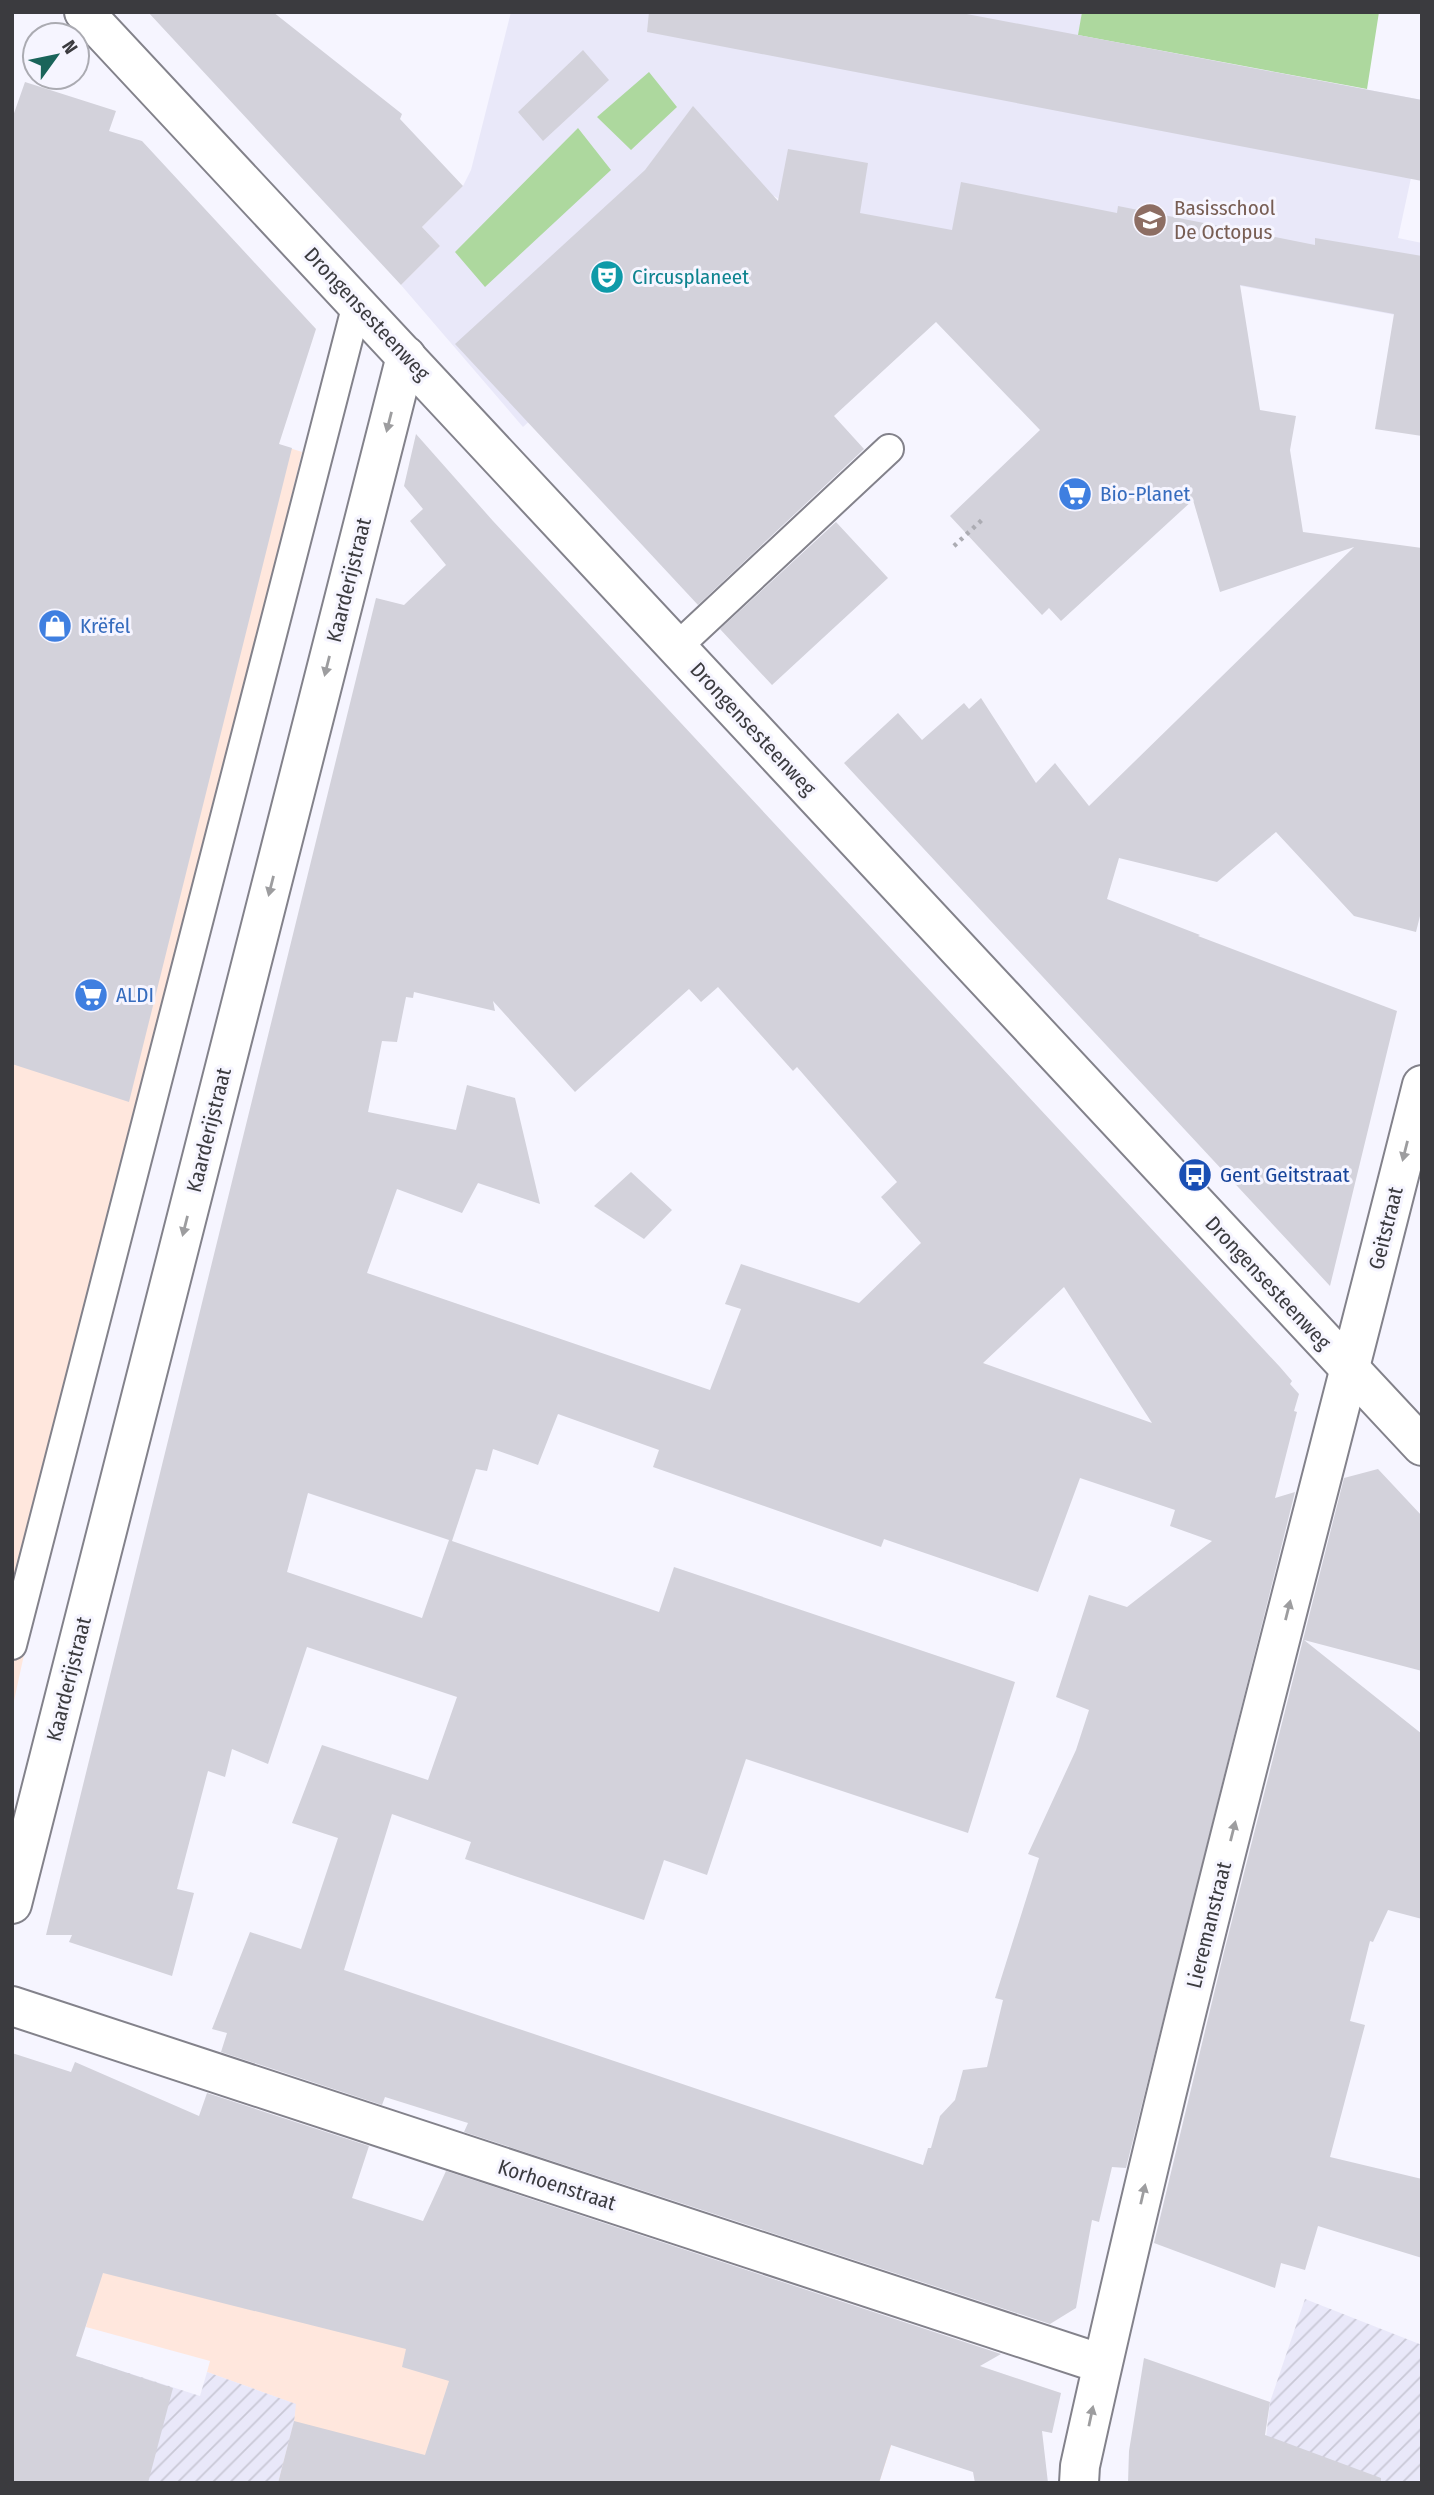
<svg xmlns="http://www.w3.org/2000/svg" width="1434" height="2495" font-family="'Fira Sans Condensed',sans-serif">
	<defs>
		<pattern id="industrial-furrows" width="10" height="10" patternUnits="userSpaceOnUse" patternTransform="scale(1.75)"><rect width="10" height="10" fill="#e9e8f9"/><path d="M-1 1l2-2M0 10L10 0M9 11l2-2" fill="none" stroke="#c9c8d6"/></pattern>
	</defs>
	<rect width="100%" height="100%" fill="#f6f5ff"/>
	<path fill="#ffe7dd" d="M 12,359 L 302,452 L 143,1106 L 12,1710 Z
		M 98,2272 L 901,2415 L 879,2483 L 278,2483 L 294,2422 L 295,2404 L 207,2372 L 210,2361 L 86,2327 Z"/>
	<path fill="url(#industrial-furrows)" d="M 1305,2299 L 1422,2345 L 1422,2483 L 1261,2483 L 1270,2402 Z
		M 82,2358 L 200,2396 L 207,2372 L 296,2404 L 294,2422 L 278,2483 L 52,2483 Z"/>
	<path fill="#e9e8f9" d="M 511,12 L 1082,12 L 1079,35 L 1422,100 L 1422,127 L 1398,238 L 1422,243 L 1422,320 L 779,199 L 774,196 L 523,427 L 401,285 L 440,246 L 422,227 L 463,186 L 471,170 Z"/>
	<path fill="#add89e" d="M 1082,12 L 1379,12 L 1367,89 L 1078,35 Z
		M 649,72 L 677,107 L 631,150 L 597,117 Z
		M 578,128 L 611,170 L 485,287 L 455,252 Z"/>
	<path fill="#d3d2db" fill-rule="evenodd" d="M 148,12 L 273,12 L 402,114 L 400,119 L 463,186 L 422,227 L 440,246 L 401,285 Z
		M 649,12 L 956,12 L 1422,100 L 1422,181 L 647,32 Z
		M 583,50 L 609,80 L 543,141 L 518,112 Z
		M 25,82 L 116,111 L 109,131 L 142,141 L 316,329 L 279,444 L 292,448 L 129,1102 L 12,1064 L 12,119 Z
		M 693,106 L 778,201 L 788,149 L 868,163 L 860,213 L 952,230 L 961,182 L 1117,213 L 1118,206 L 1315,245 L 1315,238 L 1422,256 L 1422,436 L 1375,429 L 1394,314 L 1240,285 L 1260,410 L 1296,416 L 1290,450 L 1303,532 L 1422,548 L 1422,908 L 1416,932 L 1354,916 L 1276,832 L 1217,882 L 1119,858 L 1107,899 L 1200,935 L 1198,936 L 1397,1011 L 1330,1286 L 844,763 L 898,713 L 922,740 L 964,703 L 969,709 L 981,698 L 1036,783 L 1055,763 L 1089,806 L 1354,547 L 1220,592 L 1193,500 L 1061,621 L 1049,608 L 1042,615 L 950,516 L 1040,430 L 936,322 L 834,416 L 864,449 L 698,605 L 455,344 L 645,170 Z
		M 416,434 L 493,521 L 1280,1367 L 1292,1381 L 1290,1384 L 1299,1394 L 1294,1411 L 1297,1412 L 1275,1498 L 1295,1492 L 1126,2168 L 1112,2167 L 1099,2222 L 1092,2220 L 1076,2308 L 1050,2324 L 464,2132 L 468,2123 L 385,2097 L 382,2105 L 221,2052 L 227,2033 L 212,2029 L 250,1932 L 301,1949 L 338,1838 L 292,1823 L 322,1745 L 428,1780 L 457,1697 L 307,1647 L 268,1764 L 232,1749 L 225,1777 L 208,1771 L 177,1889 L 194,1893 L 172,1976 L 69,1942 L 72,1935 L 46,1935 L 376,598 L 404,605 L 446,565 L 410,521 L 423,509 L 404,486 ZM 718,987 L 793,1071 L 797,1067 L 897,1182 L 881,1197 L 921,1243 L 859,1303 L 741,1264 L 725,1304 L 741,1309 L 710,1390 L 367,1273 L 397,1189 L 462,1213 L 478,1183 L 540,1204 L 515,1098 L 467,1085 L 456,1130 L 368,1112 L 382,1041 L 397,1042 L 406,997 L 413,998 L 414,992 L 495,1011 L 493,1001 L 575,1092 L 689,989 L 701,1002 ZM 1064,1287 L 1152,1423 L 983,1363 ZM 558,1414 L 659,1450 L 653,1467 L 881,1547 L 884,1539 L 1038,1592 L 1080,1478 L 1175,1510 L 1170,1526 L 1212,1541 L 1127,1607 L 1089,1595 L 1056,1697 L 1089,1710 L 1076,1750 L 1028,1854 L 1039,1858 L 995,1998 L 1003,2000 L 987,2067 L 963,2070 L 955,2100 L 940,2116 L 931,2148 L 928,2148 L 923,2165 L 344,1970 L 392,1814 L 471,1842 L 465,1859 L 644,1920 L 664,1860 L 707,1875 L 746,1759 L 968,1833 L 1015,1682 L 674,1567 L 659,1612 L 452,1541 L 476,1469 L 487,1471 L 493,1449 L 538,1465 ZM 308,1493 L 449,1540 L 422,1618 L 287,1572 Z
		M 836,522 L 888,578 L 772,685 L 720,629 Z
		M 631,1172 L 672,1210 L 644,1239 L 594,1206 Z
		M 1378,1469 L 1422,1516 L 1422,1671 L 1304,1640 L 1422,1734 L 1422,1919 L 1388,1910 L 1373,1942 L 1370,1941 L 1350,2021 L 1365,2025 L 1330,2157 L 1422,2179 L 1422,2258 L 1318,2226 L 1305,2270 L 1281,2263 L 1275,2288 L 1154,2243 L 1224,1952 L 1344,1478 Z
		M 12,2053 L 71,2072 L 75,2062 L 199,2116 L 207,2093 L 369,2146 L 352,2198 L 423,2221 L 446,2171 L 1001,2354 L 980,2366 L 1061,2393 L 1052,2433 L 1042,2431 L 1048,2483 L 975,2483 L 973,2472 L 891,2445 L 879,2483 L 278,2483 L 294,2421 L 425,2455 L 449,2381 L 402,2367 L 406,2349 L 103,2273 L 76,2356 L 173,2388 L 148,2483 L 12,2483 Z
		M 1144,2358 L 1270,2402 L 1265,2435 L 1381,2478 L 1381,2483 L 1128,2483 L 1129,2451 Z"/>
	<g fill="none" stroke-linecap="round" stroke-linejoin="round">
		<g stroke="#83828b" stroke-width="32">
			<path id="lane" d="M 677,647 L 889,449
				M 12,1645 L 357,304"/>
		</g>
		<g stroke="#83828b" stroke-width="42">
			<path id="street" d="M 12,1904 L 406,356
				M 12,2006 L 1102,2364
				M 1079,2483 L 1080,2466 C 1182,2003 1306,1545 1422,1085"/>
		</g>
		<g stroke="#83828b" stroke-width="42">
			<path id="secondary" d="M 84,12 L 1422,1446"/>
		</g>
		<path stroke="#acacb3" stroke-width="4.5" stroke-dasharray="3.5 5" stroke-linecap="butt" d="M 954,546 L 984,518"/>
		<use href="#lane" stroke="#fff" stroke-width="28"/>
		<use href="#street" stroke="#fff" stroke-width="38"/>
		<use href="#secondary" stroke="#fff" stroke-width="38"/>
	</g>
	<defs><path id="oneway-solid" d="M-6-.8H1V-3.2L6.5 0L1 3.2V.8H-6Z" transform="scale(1.75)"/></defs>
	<g fill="#9d9d9f">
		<use href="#oneway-solid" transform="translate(389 422) rotate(104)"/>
		<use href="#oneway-solid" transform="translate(327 666) rotate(104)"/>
		<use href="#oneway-solid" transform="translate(271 886) rotate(104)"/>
		<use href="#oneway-solid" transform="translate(1405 1151) rotate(104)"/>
		<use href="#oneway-solid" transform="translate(185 1226) rotate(104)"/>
		<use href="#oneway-solid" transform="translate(1288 1610) rotate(-76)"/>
		<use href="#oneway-solid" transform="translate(1233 1831) rotate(-76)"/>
		<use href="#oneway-solid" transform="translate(1143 2194) rotate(-77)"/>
		<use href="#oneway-solid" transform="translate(1091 2416) rotate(-78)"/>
	</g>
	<defs>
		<g id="school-disc" transform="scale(1.75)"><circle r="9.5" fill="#8d6e63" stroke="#f6f5ff"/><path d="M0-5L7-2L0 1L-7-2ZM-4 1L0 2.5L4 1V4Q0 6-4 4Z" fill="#fff"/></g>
		<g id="theatre-disc" transform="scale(1.75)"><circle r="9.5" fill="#0f9aa8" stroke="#f6f5ff"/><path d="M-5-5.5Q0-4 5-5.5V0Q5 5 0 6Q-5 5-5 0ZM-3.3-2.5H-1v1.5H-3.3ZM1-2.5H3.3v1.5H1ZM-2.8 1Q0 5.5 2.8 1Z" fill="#fff"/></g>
		<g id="supermarket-disc" transform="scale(1.75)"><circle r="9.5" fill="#3f7fe0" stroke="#f6f5ff"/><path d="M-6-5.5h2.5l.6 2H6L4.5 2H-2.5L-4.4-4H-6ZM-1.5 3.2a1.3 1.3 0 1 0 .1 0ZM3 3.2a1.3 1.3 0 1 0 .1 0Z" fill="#fff"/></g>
		<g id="shop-disc" transform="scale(1.75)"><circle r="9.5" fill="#3f7fe0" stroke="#f6f5ff"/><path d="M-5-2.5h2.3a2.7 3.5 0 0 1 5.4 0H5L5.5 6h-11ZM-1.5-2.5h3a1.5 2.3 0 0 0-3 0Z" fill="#fff"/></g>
		<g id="bus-disc" transform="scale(1.75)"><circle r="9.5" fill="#1a4fb4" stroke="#f6f5ff"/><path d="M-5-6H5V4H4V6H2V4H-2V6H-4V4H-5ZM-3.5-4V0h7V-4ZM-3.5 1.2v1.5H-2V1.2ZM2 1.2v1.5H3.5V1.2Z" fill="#fff"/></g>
	</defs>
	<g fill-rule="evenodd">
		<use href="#school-disc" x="1150" y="220"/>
		<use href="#theatre-disc" x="607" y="277"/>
		<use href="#supermarket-disc" x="1075" y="494"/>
		<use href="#shop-disc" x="55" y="626"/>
		<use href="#supermarket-disc" x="91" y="995"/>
		<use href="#bus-disc" x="1195" y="1175"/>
	</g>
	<g text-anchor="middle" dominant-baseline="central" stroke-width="6" stroke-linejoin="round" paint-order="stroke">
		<g font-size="21" fill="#785e54" stroke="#f6f5ff" text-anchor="start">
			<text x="1174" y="208">Basisschool<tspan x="1174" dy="24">De Octopus</tspan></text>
		</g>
		<g font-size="21" fill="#0d838f" stroke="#f6f5ff" text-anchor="start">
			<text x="632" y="277">Circusplaneet</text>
		</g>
		<g font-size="21" fill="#3b3b3f" stroke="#f6f5ff">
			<text transform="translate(367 314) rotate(47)">Drongensesteenweg</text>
			<text transform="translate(349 580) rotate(-76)">Kaarderijstraat</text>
			<text transform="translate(753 729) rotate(47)">Drongensesteenweg</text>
			<text transform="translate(209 1130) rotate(-76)">Kaarderijstraat</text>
			<text transform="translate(1386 1228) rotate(-76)">Geitstraat</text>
			<text transform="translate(1268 1283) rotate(47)">Drongensesteenweg</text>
			<text transform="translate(69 1679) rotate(-76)">Kaarderijstraat</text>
			<text transform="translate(1209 1925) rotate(-76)">Lieremanstraat</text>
			<text transform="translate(557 2185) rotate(18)">Korhoenstraat</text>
		</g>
		<g font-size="21" fill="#366cbe" stroke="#f6f5ff" text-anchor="start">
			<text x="1100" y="494">Bio-Planet</text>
			<text x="80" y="626">Krëfel</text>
			<text x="116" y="995">ALDI</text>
		</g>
		<g font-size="21" fill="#164399" stroke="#f6f5ff" text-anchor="start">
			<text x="1220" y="1175">Gent Geitstraat</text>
		</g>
	</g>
	<rect width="1434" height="2495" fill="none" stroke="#3b3b3f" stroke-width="28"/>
	<g transform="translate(56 56) rotate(57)"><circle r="33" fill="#f6f5ff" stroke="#ababb2" stroke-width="2"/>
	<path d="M0-5L12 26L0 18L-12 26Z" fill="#1a645a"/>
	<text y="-10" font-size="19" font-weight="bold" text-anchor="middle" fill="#3b3b3f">N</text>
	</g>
</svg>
